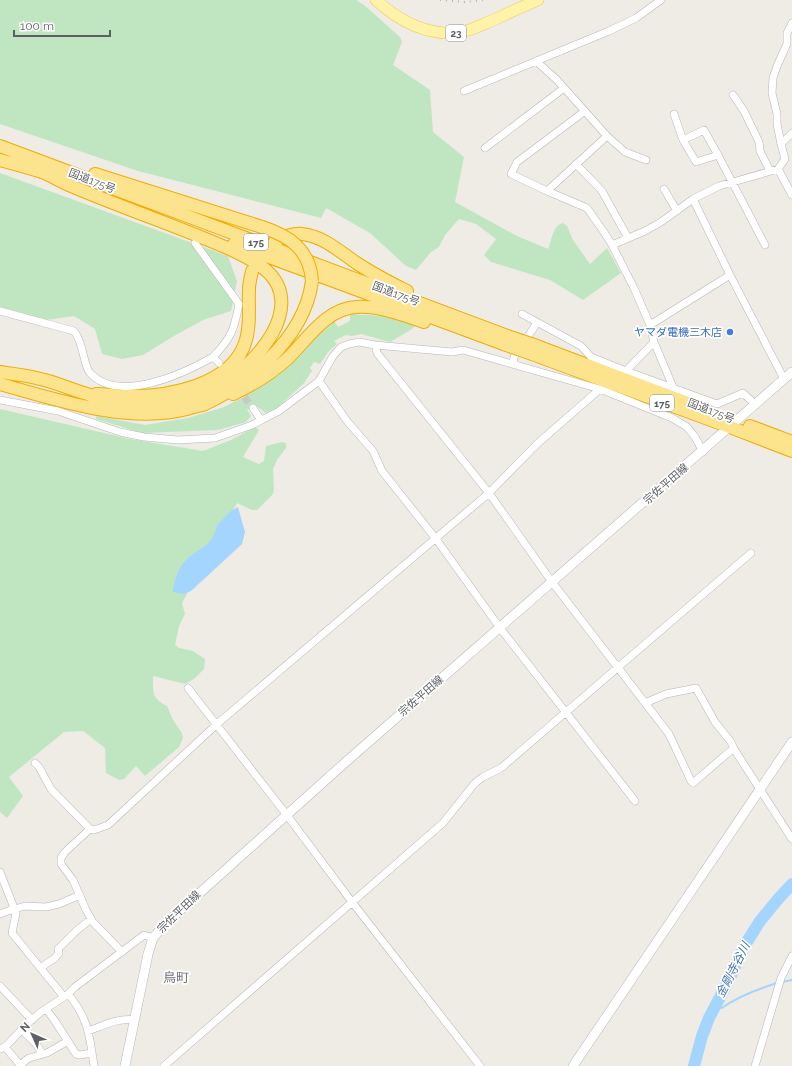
<svg xmlns="http://www.w3.org/2000/svg" width="792" height="1066" font-family="Raleway,'Noto Sans JP',sans-serif">
	<rect width="100%" height="100%" fill="#eeece4"/>
	<path fill="#c0e6c1" d="M 0,0 L 356,0 L 364,5 L 400,37 L 402,42 L 393,65 L 430,90 L 433,132 L 464,157 L 455,202 L 517,236 L 548,249 C 552,240 553,225 563,223 L 567,226 L 573,240 L 590,264 L 607,248 L 621,273 L 583,300 L 550,280 L 491,262 L 484,255 L 496,239 L 476,224 L 459,219 L 445,235 L 439,247 L 431,252 L 416,270 L 406,266 L 370,233 L 326,208 L 321,218 L 138,171 L 0,124 Z
		M 0,173 L 228,256 L 237,281 L 231,311 L 203,320 L 174,336 L 143,355 L 122,359 L 102,354 L 95,329 L 74,316 L 46,320 L 0,307 Z
		M 350,314 L 383,316 L 416,325 L 412,329 L 390,342 L 361,334 L 352,336 L 346,335 L 334,341 L 337,344 L 328,352 L 320,364 L 314,362 L 310,368 L 312,371 L 304,383 L 275,410 L 266,413 L 255,405 L 247,410 L 251,416 L 246,422 L 218,430 L 142,433 L 96,419 L 96,416 L 145,425 L 188,418 L 224,407 L 251,393 L 285,370 L 323,330 L 334,321 L 338,327 L 350,321 Z
		M 0,409 L 130,439 L 203,451 L 231,440 L 255,427 L 259,430 L 243,457 L 259,464 L 264,461 L 266,446 L 282,442 L 286,443 L 286,448 L 277,460 L 273,469 L 274,489 L 273,494 L 257,510 L 252,510 L 237,503 L 182,603 L 185,614 L 179,626 L 175,645 L 179,648 L 193,651 L 205,659 L 204,669 L 194,679 L 185,684 L 153,676 C 153,692 151,698 167,706 L 173,720 L 182,733 L 183,738 L 179,747 L 145,776 L 136,766 L 124,779 L 119,780 L 106,773 L 105,748 L 83,731 L 64,732 L 9,777 L 23,796 L 7,818 L 0,812 Z"/>
	<path fill="#a4d5fe" d="M 238,507 L 245,532 L 242,544 L 191,591 L 184,594 L 173,592 C 174,578 180,563 192,555 C 207,544 212,544 217,525 C 225,519 228,511 238,507 Z"/>
	<g fill="none" stroke-linecap="round" stroke-linejoin="round">
		<path stroke="#a4d5fe" stroke-width="2" d="M 782,982 L 792,980
			M 716,1003 L 722,1008 C 738,996 758,989 777,983"/>
		<path stroke="#a4d5fe" stroke-width="12" d="M 694,1066 L 702,1036 L 709,1018 L 727,984 L 745,945 L 760,921 L 779,898 L 792,884"/>
		<path stroke="#cac9c4" stroke-width="7" stroke-dasharray="7 3.5" stroke-linecap="butt" d="M 238,389 L 253,408"/>
		<g stroke="#b4b6bb" stroke-width="8">
			<path id="street" d="M 536,61 L 557,80 L 607,136 L 547,191 L 587,208 L 604,232 L 612,245 L 634,288 L 650,325 L 654,342 L 673,387
				M 464,91 L 609,31 L 636,18 L 661,0
				M 733,95 L 744,111 L 759,142 L 760,151 L 770,171
				M 674,114 L 683,140 L 696,162 L 718,155 L 765,245
				M 607,136 L 625,152 L 646,160
				M 683,140 L 704,130 L 718,155
				M 781,144 L 792,133
				M 485,148 L 564,88
				M 576,164 L 602,191 L 628,238
				M 778,169 L 792,195
				M 664,189 L 677,211
				M 547,191 L 511,174 L 517,162 L 585,111
				M 693,199 L 730,275 L 784,379
				M 195,243 L 239,304 C 234,330 232,337 213,357
				M 612,245 L 645,231 L 661,222 L 693,199 L 719,186 L 778,169 L 785,159 L 781,144 L 777,124 L 777,114 L 772,93 L 773,78 L 777,66 L 787,44 L 787,33 L 792,23
				M 0,311 L 74,331 C 84,343 83,365 90,373 C 119,404 183,374 213,357 L 219,363
				M 522,314 L 581,346 L 591,357 L 626,371
				M 650,325 L 730,275
				M 654,342 L 626,371 L 717,404 L 743,393 L 756,405
				M 375,345 L 377,353 L 489,493 L 552,582 L 669,734 L 691,781 L 693,783 L 728,753 L 734,749
				M 513,364 L 514,357 L 537,323
				M 319,381 L 347,421 L 373,451 L 382,471 L 436,539 L 500,628 L 635,801
				M 0,400 L 58,411 L 120,432 L 144,437 L 178,440 L 215,438 L 252,425 L 279,411 L 319,381 L 333,356 L 341,347 L 349,344 L 359,342 L 375,345 L 452,352 L 463,350 L 600,389 L 672,418 L 687,427 L 695,437 L 703,452
				M 253,408 L 261,420
				M 188,688 L 286,814 L 352,902 L 480,1066
				M 645,703 L 666,694 L 696,688 L 715,722 L 731,742 L 734,749 L 792,839
				M 35,763 L 39,767 L 51,789 L 90,829 L 94,830 L 108,825 L 217,724 L 489,493 L 538,443 L 600,389
				M 90,829 L 65,852 L 61,858 L 61,864 L 73,880 L 86,910 L 93,922 L 122,952
				M 0,872 L 16,913 L 12,933 L 64,997
				M 0,914 L 8,911 L 25,906 L 46,907 L 59,904 L 80,895
				M 40,968 L 55,958 L 59,953 L 58,949 L 76,931 L 91,919
				M 0,986 L 32,1020
				M 68,994 C 88,1017 90,1037 94,1066
				M 46,1009 L 55,1021 L 76,1054 L 80,1055 L 92,1053
				M 22,1030 L 36,1044 L 43,1054
				M 88,1031 C 102,1026 120,1017 135,1020
				M 5,1047 L 21,1066
				M 0,1049 L 6,1046 L 28,1023 L 41,1012 L 67,995 L 75,987 L 144,935 L 153,938
				M 20,1065 L 29,1058 L 47,1053 L 68,1041
				M 164,1066 L 443,823 L 475,783 L 483,777 L 501,768 L 751,553
				M 755,1066 L 781,978 L 792,956"/>
		</g>
		<g stroke="#b5b8be" stroke-width="10">
			<path id="secondary" d="M 125,1066 L 148,954 L 153,938 L 165,924 L 348,760 L 792,372
				M 573,1066 L 792,742"/>
		</g>
		<g stroke="#f1ca5b" stroke-width="12">
			<path id="primary" d="M 376,0 C 398,20 425,35 456,33 C 470,32 483,24 496,19 C 510,12 524,6 538,0"/>
		</g>
		<g stroke="#f1ac01" stroke-width="14">
			<path id="highway" d="M 0,146 L 513,338
				M 0,160 C 15,164 30,168 45,173 C 53,177 60,181 69,185 C 97,197 126,208 155,219 C 181,229 207,239 232,250 C 245,256 259,263 269,273 C 286,290 284,313 272,334 C 241,387 169,418 108,402 C 100,400 92,395 84,393 C 68,388 52,381 36,378 C 24,375 12,374 0,372
				M 95,174 L 262,227
				M 275,241 C 283,237 292,233 302,234 C 324,236 341,253 358,264 C 374,274 390,283 407,291
				M 234,244 L 506,345
				M 537,346 L 706,410
				M 532,354 L 730,427 L 792,451
				M 0,384 C 58,400 128,424 187,409 C 193,407 199,406 205,404 C 227,394 249,378 267,361 C 289,340 308,312 312,281
				M 96,394 C 106,394 116,396 127,396 C 167,397 233,386 246,340 C 251,323 248,306 249,289 C 249,283 251,276 252,271
				M 233,394 C 252,385 271,374 287,359 C 307,340 325,309 356,307 C 378,305 403,315 424,322
				M 750,426 L 792,442"/>
		</g>
		<use href="#street" stroke="#fff" stroke-width="7"/>
		<use href="#secondary" stroke="#fff" stroke-width="9"/>
		<use href="#primary" stroke="#fff3a9" stroke-width="11"/>
		<use href="#highway" stroke="#fce38d" stroke-width="12"/>
		<path stroke="#b3b3b4" stroke-width="2" stroke-dasharray="1 5" stroke-linecap="butt" d="M 440,0 L 464,2 L 486,0"/>
		<g stroke="#f1ac01" stroke-width="14" stroke-linecap="butt">
			<path id="highway-bridge" d="M 262,227 C 290,236 310,250 312,281
				M 513,338 L 537,346
				M 506,345 L 532,354"/>
		</g>
		<use href="#highway-bridge" stroke="#fce38d" stroke-width="12"/>
	</g>
	<circle fill="#3f7fe0" stroke="#fff" stroke-width="1.5" cx="730" cy="332" r="4"/>
	<g text-anchor="middle" dominant-baseline="central" stroke-width="3.5" stroke-linejoin="round" paint-order="stroke">
		<g fill="#fff" stroke="#8d8f92" stroke-width="1">
			<rect x="446" y="25" width="20" height="16" rx="3"/>
			<rect x="244" y="234" width="24" height="16" rx="3"/>
			<rect x="650" y="395" width="24" height="16" rx="3"/>
		</g>
		<g font-size="10" font-weight="bold" fill="#5c5f64">
			<text x="456" y="33">23</text>
			<text x="256" y="242">175</text>
			<text x="662" y="403">175</text>
		</g>
		<g font-size="11" fill="#5c5f64" stroke="#fff">
			<text transform="translate(92 181) rotate(21)">国道175号</text>
			<text transform="translate(396 294) rotate(20)">国道175号</text>
			<text transform="translate(711 411) rotate(21)">国道175号</text>
			<text transform="translate(666 484) rotate(-41)">宗佐平田線</text>
			<text transform="translate(421 696) rotate(-41)">宗佐平田線</text>
			<text transform="translate(179 912) rotate(-44)">宗佐平田線</text>
		</g>
		<g font-size="11" fill="#366cbe" stroke="#fff" text-anchor="end">
			<text x="722" y="332">ヤマダ電機三木店</text>
		</g>
		<g font-size="12" font-style="italic" fill="#4175b1" stroke="#fff">
			<text transform="translate(733 970) rotate(-63)">金剛寺谷川</text>
		</g>
		<g font-size="13" fill="#6d7176" stroke="#fff">
			<text x="176" y="977">鳥町</text>
		</g>
	</g>
	<g transform="translate(32 1034) rotate(315)" stroke="#ffffff" stroke-width="3" paint-order="stroke">
	<path d="M0-3L7 15L0 10L-7 15Z" fill="#5c5f64"/>
	<text y="-6" font-size="11" font-weight="bold" text-anchor="middle" fill="#5c5f64">N</text>
	</g>
	<path d="M14 30v6h96v-6" fill="none" stroke="#5c5f64" stroke-width="2"/>
	<text x="20" y="30" font-size="12" fill="#5c5f64" stroke="#ffffff" stroke-width="3" paint-order="stroke">100 m</text>
</svg>
